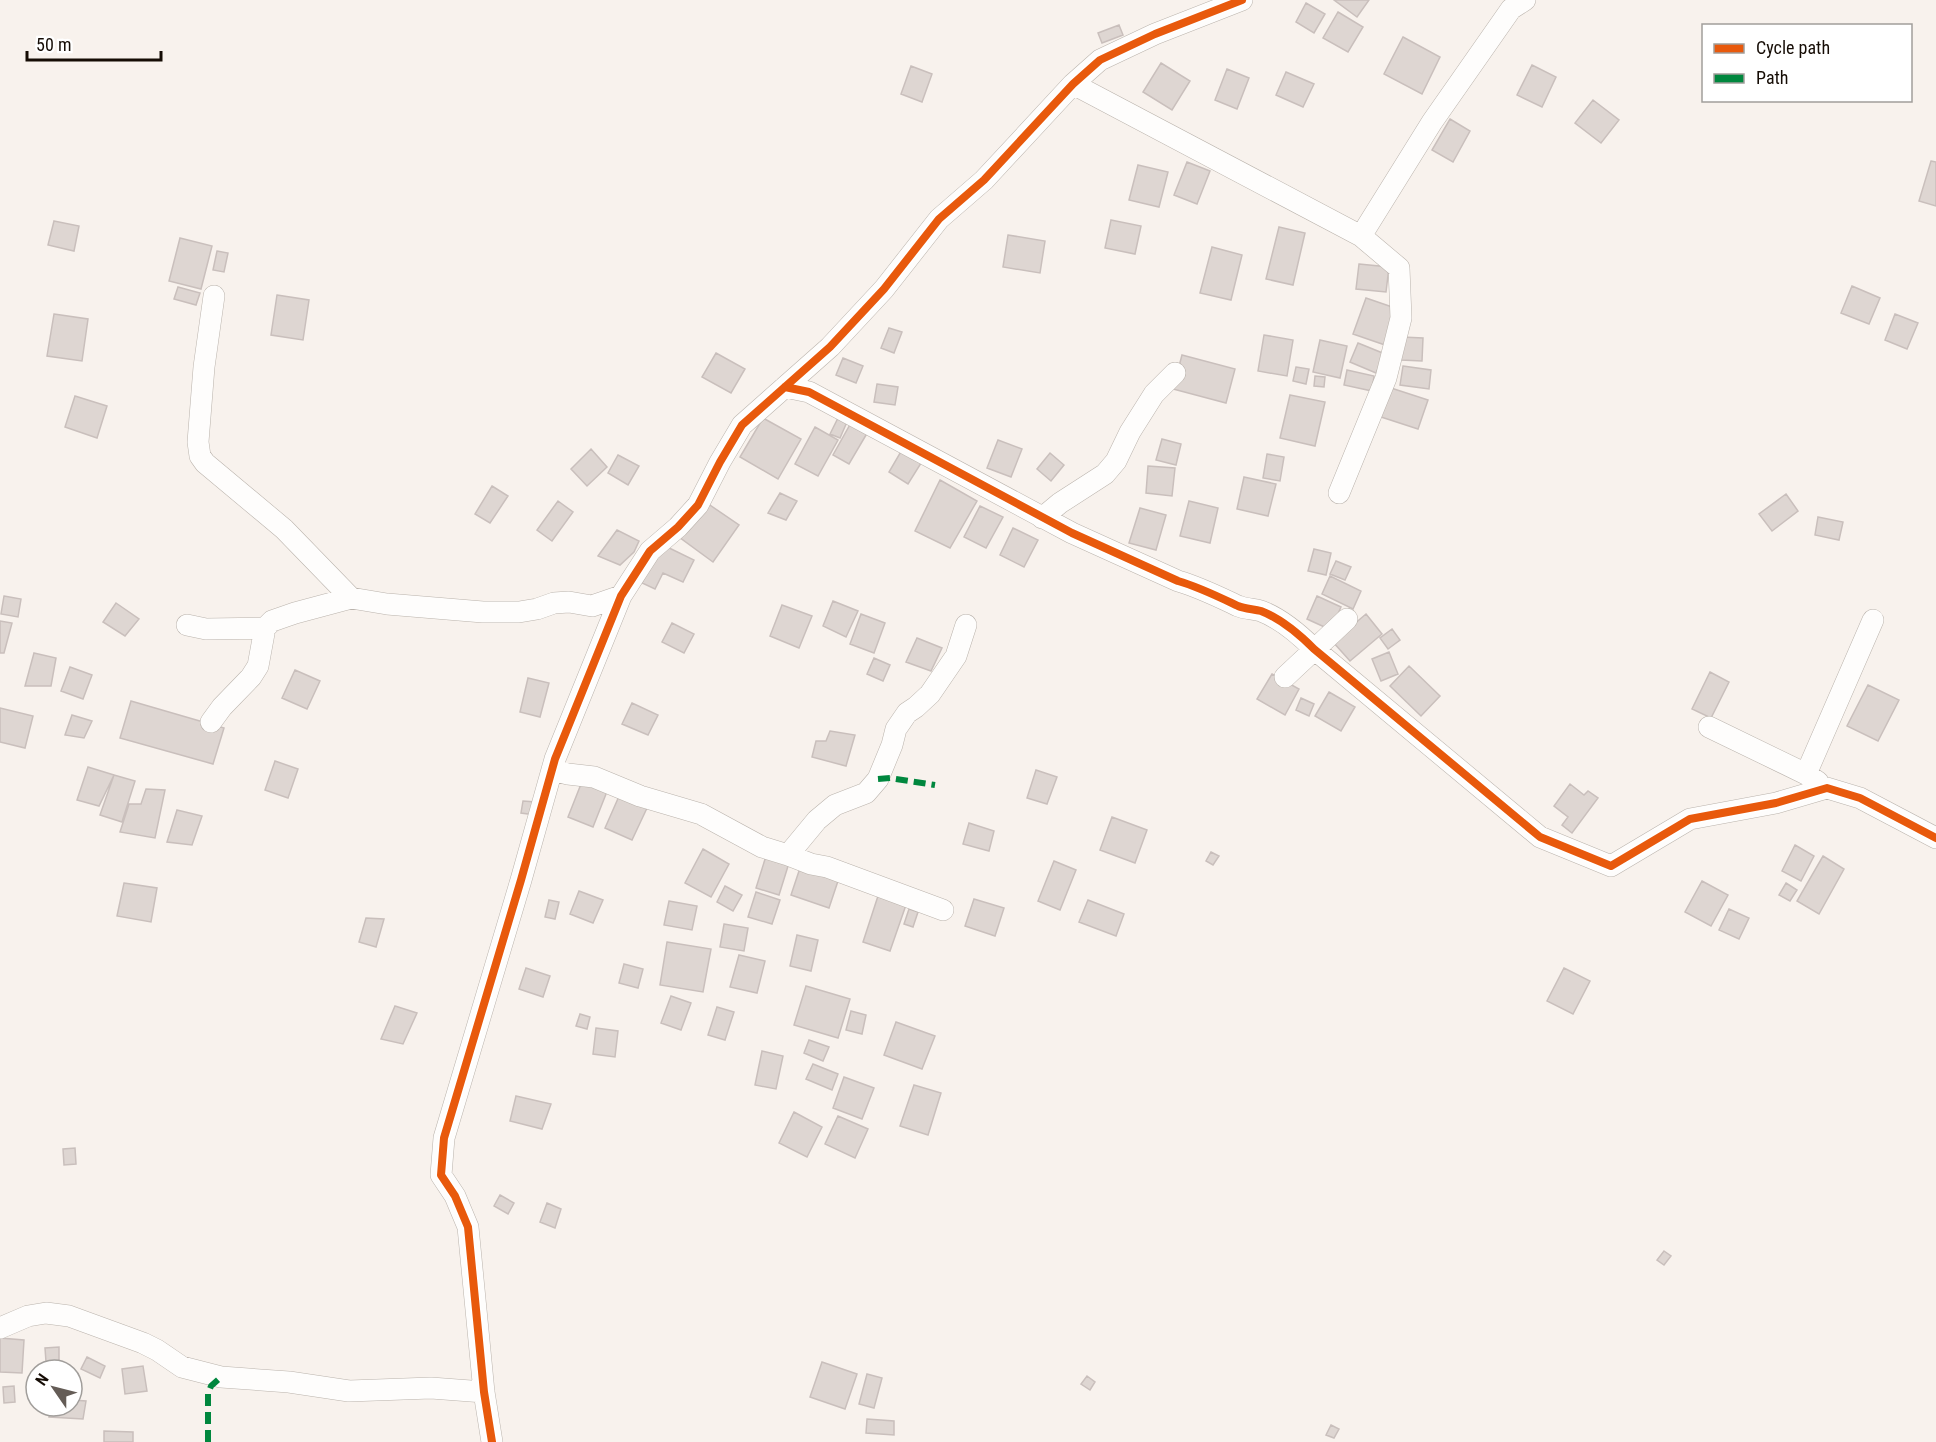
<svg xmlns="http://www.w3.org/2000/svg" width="1936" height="1442" font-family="'Roboto Condensed',sans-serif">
	<rect width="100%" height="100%" fill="#f8f2ed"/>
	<path fill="#ded6d2" stroke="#c9bfbc" stroke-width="1.5" d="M 1334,0 L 1369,0 L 1357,17 Z
		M 1306,3 L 1325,14 L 1314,33 L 1296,22 Z
		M 1338,12 L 1363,27 L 1348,52 L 1323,38 Z
		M 1119,25 L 1123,35 L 1102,43 L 1098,33 Z
		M 1403,37 L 1440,57 L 1422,94 L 1384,74 Z
		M 1161,63 L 1190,81 L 1172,110 L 1143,92 Z
		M 1532,65 L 1556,77 L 1542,107 L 1517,95 Z
		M 911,66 L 932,74 L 922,102 L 901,94 Z
		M 1227,69 L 1249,78 L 1237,109 L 1215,100 Z
		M 1286,72 L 1314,84 L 1303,107 L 1276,95 Z
		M 1593,100 L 1619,120 L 1601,143 L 1575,123 Z
		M 1450,119 L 1470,131 L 1453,162 L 1432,150 Z
		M 1931,161 L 1936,162 L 1936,206 L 1919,201 Z
		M 1187,162 L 1210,171 L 1197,204 L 1174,195 Z
		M 1138,165 L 1168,172 L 1159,207 L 1129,200 Z
		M 1111,220 L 1141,226 L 1135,254 L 1105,248 Z
		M 54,221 L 79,226 L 74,251 L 48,245 Z
		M 1279,227 L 1305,233 L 1293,285 L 1266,279 Z
		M 1008,235 L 1045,241 L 1040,273 L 1003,267 Z
		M 180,238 L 212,246 L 201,289 L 169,281 Z
		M 1212,247 L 1242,255 L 1231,300 L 1200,293 Z
		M 217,251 L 228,253 L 224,272 L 213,270 Z
		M 1359,264 L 1389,267 L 1386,292 L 1356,289 Z
		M 1852,286 L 1880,298 L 1869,324 L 1841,313 Z
		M 178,287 L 200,293 L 196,305 L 174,299 Z
		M 277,295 L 309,300 L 303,340 L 271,335 Z
		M 1366,298 L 1398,309 L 1385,345 L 1353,334 Z
		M 54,314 L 88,319 L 82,361 L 47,356 Z
		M 1895,314 L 1918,323 L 1907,349 L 1885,340 Z
		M 889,328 L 902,332 L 894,353 L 881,348 Z
		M 1264,335 L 1293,340 L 1287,376 L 1258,371 Z
		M 1402,337 L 1423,338 L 1422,361 L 1401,360 Z
		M 1320,340 L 1347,346 L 1340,378 L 1313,372 Z
		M 1358,343 L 1385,354 L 1376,373 L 1350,362 Z
		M 716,353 L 745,369 L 731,393 L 702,377 Z
		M 1182,355 L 1235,369 L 1226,403 L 1173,389 Z
		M 843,358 L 863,366 L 856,383 L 836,375 Z
		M 1403,366 L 1431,370 L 1429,389 L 1400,385 Z
		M 1296,367 L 1309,369 L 1306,384 L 1293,381 Z
		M 1347,370 L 1374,376 L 1372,391 L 1344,385 Z
		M 1315,376 L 1325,377 L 1324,387 L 1314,386 Z
		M 877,384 L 898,387 L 895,405 L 874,402 Z
		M 1388,387 L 1428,400 L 1418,429 L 1378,416 Z
		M 1290,395 L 1325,402 L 1315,446 L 1280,438 Z
		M 75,396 L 107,406 L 97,438 L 65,427 Z
		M 763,418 L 801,439 L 778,479 L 740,457 Z
		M 838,418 L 847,422 L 840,438 L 830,434 Z
		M 852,421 L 869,430 L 849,464 L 833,455 Z
		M 815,427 L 838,440 L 818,476 L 795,464 Z
		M 1162,439 L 1181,444 L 1176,465 L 1156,460 Z
		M 998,440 L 1022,449 L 1011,477 L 987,468 Z
		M 903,448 L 923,460 L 908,484 L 889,472 Z
		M 591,449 L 607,467 L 587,486 L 571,469 Z
		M 1050,453 L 1064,465 L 1051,481 L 1037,469 Z
		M 1267,454 L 1284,457 L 1280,481 L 1263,478 Z
		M 618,455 L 639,466 L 628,485 L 608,473 Z
		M 1148,466 L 1175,468 L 1172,496 L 1146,493 Z
		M 1244,477 L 1276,484 L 1268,516 L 1237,509 Z
		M 940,480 L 977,501 L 950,548 L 915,531 Z
		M 492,486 L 508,496 L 490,523 L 475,514 Z
		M 780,493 L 797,501 L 786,520 L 768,513 Z
		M 1786,494 L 1798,511 L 1772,531 L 1759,514 Z
		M 558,501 L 573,512 L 552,541 L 537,530 Z
		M 704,501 L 739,525 L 713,562 L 679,537 Z
		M 1189,501 L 1218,508 L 1210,543 L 1180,536 Z
		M 980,506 L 1003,517 L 986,548 L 964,537 Z
		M 1140,508 L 1166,515 L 1156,550 L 1129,543 Z
		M 1818,517 L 1843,522 L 1839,540 L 1815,535 Z
		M 1013,528 L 1038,540 L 1024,567 L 1000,555 Z
		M 617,530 L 639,541 L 634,552 L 620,565 L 598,556 Z
		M 661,544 L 694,560 L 683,582 L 663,573 L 655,589 L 642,583 Z
		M 1314,549 L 1331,553 L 1326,575 L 1308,571 Z
		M 1336,561 L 1351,567 L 1345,580 L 1330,574 Z
		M 1330,576 L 1361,591 L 1353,609 L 1322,594 Z
		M 4,596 L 21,599 L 18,617 L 1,614 Z
		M 1317,596 L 1341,607 L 1331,630 L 1307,619 Z
		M 833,601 L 858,611 L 846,637 L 823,626 Z
		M 116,603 L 139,619 L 125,636 L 103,622 Z
		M 782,605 L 812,616 L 799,648 L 770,636 Z
		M 861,614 L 885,623 L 874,653 L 850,644 Z
		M 1366,614 L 1382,634 L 1350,661 L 1333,642 Z
		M 0,621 L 12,623 L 4,653 L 0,653 Z
		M 672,623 L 694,634 L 684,653 L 662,642 Z
		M 1392,629 L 1400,640 L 1388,649 L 1380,638 Z
		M 917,638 L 942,648 L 931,671 L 906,662 Z
		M 1389,652 L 1398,674 L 1381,681 L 1372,659 Z
		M 34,653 L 56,658 L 51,686 L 25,686 Z
		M 874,658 L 890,665 L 883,681 L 867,674 Z
		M 1409,666 L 1440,696 L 1421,716 L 1390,686 Z
		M 70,667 L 92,675 L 83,699 L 61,691 Z
		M 295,670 L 320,681 L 307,709 L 282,698 Z
		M 1710,672 L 1729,682 L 1711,718 L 1692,709 Z
		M 1272,674 L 1299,689 L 1285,715 L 1257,699 Z
		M 528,678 L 549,683 L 540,717 L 520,712 Z
		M 1868,685 L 1899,700 L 1878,741 L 1847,726 Z
		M 1329,692 L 1355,707 L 1341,731 L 1315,716 Z
		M 1301,698 L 1314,704 L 1309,716 L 1296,710 Z
		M 131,701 L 224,728 L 213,764 L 120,738 Z
		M 632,703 L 658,715 L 648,735 L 622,724 Z
		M 0,708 L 33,716 L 25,748 L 0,742 Z
		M 72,715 L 92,721 L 84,738 L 65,735 Z
		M 830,731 L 855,735 L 846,766 L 812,757 L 816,741 L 826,741 Z
		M 275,761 L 298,769 L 288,798 L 265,790 Z
		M 88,767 L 114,775 L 99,806 L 77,800 Z
		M 1036,770 L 1057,777 L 1047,804 L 1027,798 Z
		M 114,775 L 135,781 L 122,822 L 100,815 Z
		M 583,779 L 608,789 L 593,827 L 568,817 Z
		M 1570,784 L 1584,795 L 1588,791 L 1598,798 L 1572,833 L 1562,825 L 1568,817 L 1554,806 Z
		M 146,789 L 165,790 L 155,838 L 120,832 L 129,804 L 141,804 Z
		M 620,794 L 648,806 L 632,840 L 605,828 Z
		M 523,801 L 536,802 L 535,815 L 521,813 Z
		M 177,810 L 202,816 L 192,845 L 167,842 Z
		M 1112,817 L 1147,830 L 1135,863 L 1100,850 Z
		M 969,823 L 994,831 L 989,851 L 963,844 Z
		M 1795,845 L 1814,856 L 1801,881 L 1782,871 Z
		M 703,849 L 729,864 L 711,897 L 685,883 Z
		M 1211,852 L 1219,856 L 1213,865 L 1206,861 Z
		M 766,856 L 789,863 L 779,895 L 756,888 Z
		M 1823,856 L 1844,869 L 1819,914 L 1797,901 Z
		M 1054,861 L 1076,870 L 1060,910 L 1038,901 Z
		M 800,868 L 838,881 L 829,908 L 791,895 Z
		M 1702,881 L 1728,895 L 1711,926 L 1685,912 Z
		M 124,883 L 157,888 L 151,922 L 117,916 Z
		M 1786,883 L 1797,890 L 1790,901 L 1779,895 Z
		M 725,886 L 742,895 L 733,911 L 717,902 Z
		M 579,891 L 603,900 L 593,923 L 570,914 Z
		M 756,892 L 780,900 L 772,924 L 748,917 Z
		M 878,896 L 906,905 L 890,951 L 863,942 Z
		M 974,899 L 1004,908 L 995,936 L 965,926 Z
		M 549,900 L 559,902 L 555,919 L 545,917 Z
		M 1088,900 L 1124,914 L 1116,936 L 1079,922 Z
		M 669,901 L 697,906 L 692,930 L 664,925 Z
		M 909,909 L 918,912 L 913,927 L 904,924 Z
		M 1729,909 L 1749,918 L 1739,939 L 1719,930 Z
		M 366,918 L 384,919 L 376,947 L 359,942 Z
		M 724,924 L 748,928 L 744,951 L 720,947 Z
		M 797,935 L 818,940 L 811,971 L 790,966 Z
		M 667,942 L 711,949 L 703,992 L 660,985 Z
		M 739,955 L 765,961 L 757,993 L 730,987 Z
		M 624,964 L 643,969 L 638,988 L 619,983 Z
		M 526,968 L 550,976 L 543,997 L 519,989 Z
		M 1564,968 L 1590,981 L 1573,1014 L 1547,1001 Z
		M 806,986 L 850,999 L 838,1038 L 794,1025 Z
		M 671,996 L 691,1003 L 681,1030 L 661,1023 Z
		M 395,1006 L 417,1013 L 403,1044 L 381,1039 Z
		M 717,1007 L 734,1012 L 725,1040 L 708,1035 Z
		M 851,1011 L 866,1015 L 862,1034 L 846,1030 Z
		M 580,1014 L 590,1017 L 587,1029 L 576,1026 Z
		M 896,1022 L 935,1036 L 922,1069 L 884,1055 Z
		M 596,1028 L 618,1031 L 615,1057 L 593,1054 Z
		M 809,1040 L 829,1047 L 823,1061 L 804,1053 Z
		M 762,1051 L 783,1056 L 776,1089 L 755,1085 Z
		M 813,1064 L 838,1074 L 832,1090 L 806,1079 Z
		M 844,1077 L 874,1088 L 862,1119 L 833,1108 Z
		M 914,1085 L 941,1093 L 928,1135 L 900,1126 Z
		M 516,1096 L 551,1104 L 542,1129 L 510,1121 Z
		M 794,1112 L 822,1127 L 807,1157 L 779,1143 Z
		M 838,1116 L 868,1129 L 855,1158 L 825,1144 Z
		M 75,1148 L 76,1164 L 64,1165 L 63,1149 Z
		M 500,1195 L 514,1203 L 508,1214 L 494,1206 Z
		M 547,1203 L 561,1209 L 555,1228 L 540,1222 Z
		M 1664,1251 L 1671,1256 L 1664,1265 L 1657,1260 Z
		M 0,1338 L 24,1340 L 22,1373 L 0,1372 Z
		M 59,1347 L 59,1361 L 46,1362 L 45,1348 Z
		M 87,1357 L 105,1366 L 100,1378 L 81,1369 Z
		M 822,1362 L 857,1374 L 845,1409 L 810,1397 Z
		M 143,1366 L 147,1391 L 125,1394 L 122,1369 Z
		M 867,1374 L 882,1378 L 874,1408 L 859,1404 Z
		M 1087,1376 L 1095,1382 L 1090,1390 L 1081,1384 Z
		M 14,1386 L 15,1402 L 4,1403 L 3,1387 Z
		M 72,1400 L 86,1401 L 83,1419 L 49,1417 L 51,1406 L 72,1406 Z
		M 867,1419 L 894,1421 L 894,1435 L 866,1433 Z
		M 1331,1425 L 1339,1429 L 1334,1438 L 1326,1435 Z
		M 104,1431 L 133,1432 L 133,1442 L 104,1442 Z"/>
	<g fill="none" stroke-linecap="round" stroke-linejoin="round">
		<g stroke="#bab3ac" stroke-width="22">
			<path id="minor" d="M 1073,84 L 1361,236 L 1399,268 L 1401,318 L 1386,378 L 1339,493
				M 1361,236 L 1432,122 L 1511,9 L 1525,0
				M 214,296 L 204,367 L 198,442 L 200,456 L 205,463 L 284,529 L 351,598
				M 785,387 L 809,392 L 1072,533 L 1178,581 C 1199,587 1219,597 1238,606 C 1245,609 1254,609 1261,611 C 1282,619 1299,634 1314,649 L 1540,837 L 1611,866 L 1690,819 L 1776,803 L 1827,788 L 1860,798 L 1936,838
				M 1042,518 L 1060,503 L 1105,474 L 1116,461 L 1130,432 L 1154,394 L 1175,373
				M 187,625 L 206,629 L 265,628
				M 1285,677 L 1347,619
				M 211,722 L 222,707 L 251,677 L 258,666 L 265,628 L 272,621 L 295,613 L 351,598 L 387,604 L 483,612 L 519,612 L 537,609 L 554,603 L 569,602 L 592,606 L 621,596
				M 1709,727 L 1806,774 L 1818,782
				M 552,770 L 568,774 L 594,777 L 640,796 L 701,814 L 762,847 L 788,855 L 817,820 L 835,805 L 866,793 L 878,779 L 892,745 L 896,729 L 907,713 L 916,707 L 930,694 L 956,656 L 966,625
				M 1806,774 L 1873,620
				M 788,855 L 811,864 L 827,867 L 943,910
				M 0,1328 L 28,1316 L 46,1313 L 69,1316 L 143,1343 L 157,1350 L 182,1367 L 221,1377 L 289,1382 L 349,1391 L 431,1388 L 484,1392
				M 492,1442 L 484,1392 L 468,1227 L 455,1196 L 441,1175 L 444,1138 L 521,880 L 555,759 L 621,596 L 650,551 L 678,527 L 698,505 L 720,462 L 742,425 L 830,347 L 884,289 L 939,219 L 984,180 L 1073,84 L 1100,60 L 1155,34 L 1242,0"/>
		</g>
		<use href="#minor" stroke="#fefdfc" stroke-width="21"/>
		<path stroke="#00873e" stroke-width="6" stroke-dasharray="12 6" stroke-linecap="butt" d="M 878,779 L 890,778 L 935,785
			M 208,1442 L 208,1394 L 211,1386 L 221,1377"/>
		<g stroke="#fff" stroke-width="11">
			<path id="cycleway" d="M 785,387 L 809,392 L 1072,533 L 1178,581 C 1199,587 1219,597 1238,606 C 1245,609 1254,609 1261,611 C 1282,619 1299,634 1314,649 L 1540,837 L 1611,866 L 1690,819 L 1776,803 L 1827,788 L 1860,798 L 1936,838
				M 492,1442 L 484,1392 L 468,1227 L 455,1196 L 441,1175 L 444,1138 L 521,880 L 555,759 L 621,596 L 650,551 L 678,527 L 698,505 L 720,462 L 742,425 L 830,347 L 884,289 L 939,219 L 984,180 L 1073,84 L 1100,60 L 1155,34 L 1242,0"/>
		</g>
		<use href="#cycleway" stroke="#e8590c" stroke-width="8"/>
	</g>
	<rect x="1702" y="24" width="210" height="78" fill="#ffffff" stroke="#a19e9b" stroke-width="1.5"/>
	<rect x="1714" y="44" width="30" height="9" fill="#e8590c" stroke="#a19e9b" stroke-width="1.5"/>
	<text x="1756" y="54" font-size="18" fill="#150c05">Cycle path</text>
	<rect x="1714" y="74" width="30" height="9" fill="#00873e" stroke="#a19e9b" stroke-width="1.5"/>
	<text x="1756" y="84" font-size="18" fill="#150c05">Path</text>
	<g transform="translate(54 1388) rotate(305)"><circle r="28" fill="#ffffff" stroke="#a19e9b" stroke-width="1.5"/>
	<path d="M0-4.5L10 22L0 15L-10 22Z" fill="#645c56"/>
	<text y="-9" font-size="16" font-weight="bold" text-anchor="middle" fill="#150c05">N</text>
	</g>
	<path d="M27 51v9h134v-9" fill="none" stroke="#150c05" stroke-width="3"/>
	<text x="36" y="51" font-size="18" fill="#150c05" stroke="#ffffff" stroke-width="4.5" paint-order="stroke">50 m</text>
</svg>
